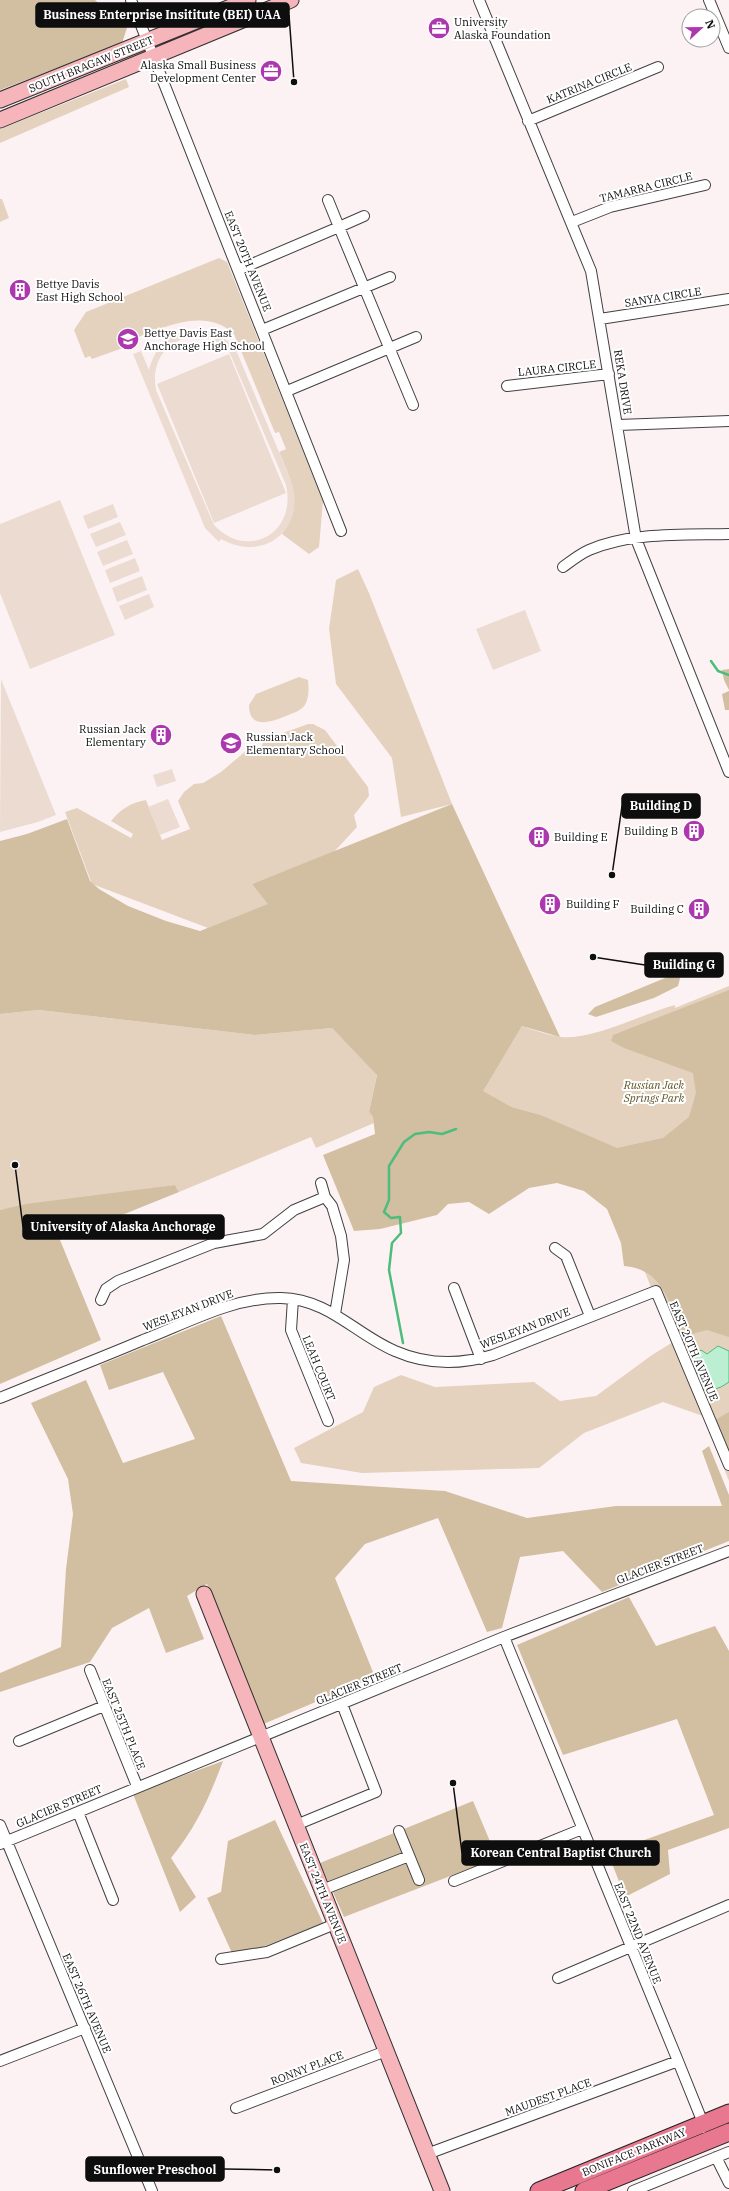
<svg xmlns="http://www.w3.org/2000/svg" width="729" height="2191" font-family="'IBM Plex Serif',serif">
	<rect width="100%" height="100%" fill="#fdf2f3"/>
	<path fill="#e4d2bf" d="M 126,79 L 129,87 L 0,143 L 0,129 Z
		M 0,199 L 2,199 L 9,218 L 0,222 Z
		M 219,258 L 227,262 L 323,501 L 319,547 L 309,554 L 282,534 C 304,505 292,482 279,452 L 286,449 L 279,432 L 275,433 L 234,334 C 204,305 158,330 126,342 L 123,348 L 92,359 L 90,356 L 85,358 L 74,330 L 86,312 Z
		M 358,569 L 369,593 L 452,804 L 401,817 L 392,758 L 336,684 L 329,629 L 336,580 Z
		M 299,677 L 308,680 C 309,688 309,698 305,705 C 301,711 293,713 286,716 C 271,722 249,730 249,705 L 256,694 Z
		M 308,724 L 313,724 L 325,730 L 368,787 L 369,796 L 354,815 L 357,827 L 333,853 L 252,884 L 269,904 L 208,928 L 92,884 L 65,812 L 77,808 L 131,838 L 133,834 L 111,821 C 121,809 130,803 146,800 L 162,840 L 190,829 L 178,801 L 184,792 L 194,784 L 203,783 L 221,772 L 247,750 L 261,748 L 264,740 Z
		M 729,986 L 729,1481 L 703,1416 L 663,1402 L 584,1433 L 539,1468 L 362,1473 L 301,1463 L 294,1448 L 363,1412 L 374,1387 L 401,1375 L 435,1387 L 534,1382 L 560,1401 L 596,1396 L 652,1355 L 673,1342 L 591,1138 L 541,1115 L 512,1107 L 482,1091 L 522,1026 C 534,1030 548,1035 561,1037 C 594,1040 642,1014 675,1005 L 675,1008 Z
		M 39,1010 L 255,1035 L 332,1028 L 377,1074 L 369,1112 L 373,1117 L 374,1123 L 316,1148 L 311,1137 L 179,1192 L 175,1185 L 0,1210 L 0,1014 Z"/>
	<path fill="#d2bea0" d="M 0,0 L 95,0 L 127,28 L 122,43 L 0,90 Z
		M 729,669 L 729,690 L 724,680 L 722,670 Z
		M 729,691 L 729,710 L 725,710 L 722,694 Z
		M 452,804 L 560,1037 L 522,1026 L 483,1091 L 512,1107 L 541,1115 L 617,1148 L 663,1138 L 689,1117 L 696,1093 L 693,1073 L 624,1048 L 611,1041 L 613,1035 L 729,990 L 729,1337 L 707,1330 L 684,1336 C 669,1305 664,1269 624,1266 L 621,1243 L 607,1209 L 584,1191 L 557,1183 L 529,1188 L 489,1214 L 469,1202 L 448,1204 L 437,1215 L 380,1229 L 354,1231 L 323,1155 L 375,1134 L 373,1117 L 369,1112 L 377,1075 L 332,1028 L 255,1035 L 39,1010 L 0,1014 L 0,841 L 27,834 L 67,819 L 90,881 L 99,889 L 128,906 L 166,921 L 200,931 L 268,904 L 252,884 Z
		M 682,971 L 678,986 L 654,998 L 596,1017 L 588,1014 L 595,1007 Z
		M 175,1185 L 179,1192 L 60,1240 L 101,1340 L 0,1384 L 0,1210 L 26,1204 Z
		M 221,1316 L 291,1481 L 445,1491 L 527,1518 L 616,1506 L 722,1506 L 702,1451 L 709,1446 L 729,1495 L 729,1541 L 602,1592 L 563,1551 L 520,1557 L 502,1628 L 487,1632 L 438,1518 L 365,1544 L 335,1578 L 375,1677 L 261,1725 L 207,1584 L 187,1596 L 204,1639 L 166,1653 L 149,1608 L 112,1628 L 90,1662 L 0,1692 L 0,1673 L 61,1647 L 66,1569 L 73,1514 L 68,1479 L 31,1403 L 86,1380 L 123,1463 L 195,1439 L 163,1372 L 109,1390 L 100,1365 Z
		M 729,1412 L 729,1455 L 715,1420 Z
		M 629,1597 L 656,1646 L 715,1626 L 729,1651 L 729,1828 L 668,1850 L 670,1874 L 625,1897 L 608,1853 L 714,1815 L 677,1719 L 563,1755 L 517,1645 Z
		M 223,1761 C 209,1798 197,1826 171,1858 L 196,1897 L 180,1912 L 133,1794 Z
		M 473,1801 L 497,1858 L 344,1917 L 320,1863 Z
		M 275,1820 L 323,1923 L 248,1953 L 232,1953 L 207,1898 L 221,1892 L 228,1841 Z"/>
	<path fill="#ecdbd0" fill-rule="evenodd" d="M 195,329 C 213,330 225,336 236,350 L 292,483 C 305,530 264,563 221,539 L 219,542 L 205,528 L 133,354 L 141,351 L 149,370 C 155,346 170,332 195,329 ZM 192,336 L 213,339 L 229,351 L 286,485 C 297,533 248,561 214,525 L 156,390 C 151,362 165,342 192,336 Z
		M 229,354 L 286,493 L 214,523 L 157,384 Z
		M 60,500 L 115,635 L 30,669 L 0,593 L 0,524 Z
		M 113,504 L 118,517 L 88,529 L 83,516 Z
		M 120,522 L 126,535 L 96,547 L 90,534 Z
		M 127,540 L 133,554 L 103,566 L 97,552 Z
		M 135,558 L 140,571 L 110,583 L 105,570 Z
		M 142,576 L 147,590 L 117,602 L 112,588 Z
		M 149,594 L 154,607 L 125,620 L 119,606 Z
		M 525,610 L 541,651 L 493,670 L 476,629 Z
		M 1,679 L 56,815 L 38,822 L 0,832 Z
		M 172,769 L 176,781 L 157,787 L 153,775 Z
		M 168,799 L 180,827 L 160,835 L 148,807 Z"/>
	<path fill="#bceed1" stroke="#4dbc7d" d="M 718,1346 L 729,1351 L 729,1382 L 721,1387 L 703,1393 L 692,1356 L 701,1350 L 707,1354 Z"/>
	<g fill="none" stroke-linecap="round" stroke-linejoin="round">
		<path stroke="#4dbc7d" stroke-width="2.5" d="M 711,661 L 718,671 L 729,675
			M 403,1343 L 389,1270 L 392,1243 L 401,1233 L 400,1217 L 391,1218 L 384,1212 L 389,1200 L 389,1166 L 404,1142 L 415,1134 L 429,1132 L 442,1134 L 456,1129"/>
		<g stroke="#414141" stroke-width="12">
			<path id="street" d="M 131,0 L 341,531
				M 479,0 L 591,271 L 636,539 L 729,772
				M 709,0 L 729,48
				M 528,121 L 658,67
				M 328,200 L 339,227 L 364,216
				M 572,222 L 610,207 L 705,185
				M 238,270 L 339,227 L 413,405
				M 600,319 L 729,299
				M 262,330 L 390,277
				M 507,386 L 609,374
				M 287,391 L 416,337
				M 618,425 L 729,421
				M 563,567 C 571,561 580,554 589,550 C 632,532 683,535 729,534
				M 321,1183 L 325,1197 L 332,1206 L 341,1236 L 344,1260 L 335,1314
				M 555,1248 L 566,1256 L 590,1316
				M 454,1288 L 481,1359
				M 293,1299 L 291,1330 L 328,1421
				M 101,1300 L 106,1289 L 118,1281 L 214,1243 L 263,1234 L 294,1210 L 325,1197
				M 0,1398 C 48,1378 96,1360 143,1340 C 187,1323 233,1297 281,1298 C 329,1299 355,1334 395,1351 C 427,1365 460,1365 493,1355 L 656,1291 L 729,1465
				M 504,1637 L 678,2061 L 703,2123 L 702,2128
				M 90,1670 L 137,1786
				M 19,1741 L 104,1706
				M 78,1812 L 113,1900
				M 0,1825 L 152,2191
				M 296,1825 L 376,1792 L 342,1704
				M 399,1831 L 419,1880
				M 0,1844 L 504,1637 L 729,1551
				M 454,1881 L 582,1829
				M 322,1890 L 409,1856
				M 221,1959 L 267,1952 L 335,1924
				M 558,1978 L 729,1905
				M 0,2061 L 85,2028
				M 236,2108 L 386,2051
				M 427,2154 L 678,2061
				M 716,2157 L 729,2183
				M 633,2191 L 729,2152"/>
		</g>
		<g stroke="#303030" stroke-width="17">
			<path id="secondary" d="M 0,100 L 248,0
				M 0,120 L 291,0
				M 204,1594 L 442,2191"/>
		</g>
		<g stroke="#1f1f1f" stroke-width="19">
			<path id="primary" d="M 539,2191 L 729,2113
				M 584,2191 L 729,2132"/>
		</g>
		<use href="#street" stroke="#fff" stroke-width="10"/>
		<use href="#secondary" stroke="#f5b5ba" stroke-width="15"/>
		<use href="#primary" stroke="#e7788f" stroke-width="17"/>
	</g>
	<defs>
		<g id="office-disc" transform="scale(1.15)"><circle r="9.5" fill="#ac38ad" stroke="#fff"/><path d="M-6-3h4V-5.5h4V-3h4V5H-6ZM-1-4.5V-3h2v-1.5ZM-6 0V1H6V0Z" fill="#fff"/></g>
		<g id="building-disc" transform="scale(1.15)"><circle r="9.5" fill="#ac38ad" stroke="#fff"/><path d="M-4-6H4V6H1V3H-1V6H-4ZM-2.5-4.3h1.7v1.8h-1.7ZM.8-4.3h1.7v1.8H.8ZM-2.5-1h1.7V.8h-1.7ZM.8-1h1.7V.8H.8Z" fill="#fff"/></g>
		<g id="school-disc" transform="scale(1.15)"><circle r="9.5" fill="#ac38ad" stroke="#fff"/><path d="M0-5L7-2L0 1L-7-2ZM-4 1L0 2.5L4 1V4Q0 6-4 4Z" fill="#fff"/></g>
	</defs>
	<g fill-rule="evenodd">
		<use href="#office-disc" x="439" y="28"/>
		<use href="#office-disc" x="271" y="71"/>
		<use href="#building-disc" x="20" y="290"/>
		<use href="#school-disc" x="128" y="339"/>
		<use href="#building-disc" x="161" y="735"/>
		<use href="#school-disc" x="231" y="743"/>
		<use href="#building-disc" x="694" y="831"/>
		<use href="#building-disc" x="539" y="837"/>
		<use href="#building-disc" x="550" y="904"/>
		<use href="#building-disc" x="699" y="909"/>
	</g>
	<g text-anchor="middle" dominant-baseline="central" stroke-width="4" stroke-linejoin="round" paint-order="stroke">
		<g font-size="11" fill="#0e0e0e" stroke="#fff" text-anchor="start">
			<text x="454" y="22">University<tspan x="454" dy="13">Alaska Foundation</tspan></text>
			<text x="256" y="65" text-anchor="end">Alaska Small Business<tspan x="256" dy="13">Development Center</tspan></text>
			<text x="36" y="284">Bettye Davis<tspan x="36" dy="13">East High School</tspan></text>
			<text x="144" y="333">Bettye Davis East<tspan x="144" dy="13">Anchorage High School</tspan></text>
			<text x="146" y="729" text-anchor="end">Russian Jack<tspan x="146" dy="13">Elementary</tspan></text>
			<text x="246" y="737">Russian Jack<tspan x="246" dy="13">Elementary School</tspan></text>
			<text x="678" y="831" text-anchor="end">Building B</text>
			<text x="554" y="837">Building E</text>
			<text x="566" y="904">Building F</text>
			<text x="684" y="909" text-anchor="end">Building C</text>
		</g>
		<g font-size="11" fill="#0e0e0e" stroke="#fff">
			<text transform="translate(91 64) rotate(-22)">SOUTH BRAGAW STREET</text>
			<text transform="translate(589 83) rotate(-22)">KATRINA CIRCLE</text>
			<text transform="translate(646 187) rotate(-14)">TAMARRA CIRCLE</text>
			<text transform="translate(248 261) rotate(68)">EAST 20TH AVENUE</text>
			<text transform="translate(663 297) rotate(-9)">SANYA CIRCLE</text>
			<text transform="translate(557 368) rotate(-6)">LAURA CIRCLE</text>
			<text transform="translate(623 382) rotate(81)">REKA DRIVE</text>
			<text transform="translate(188 1310) rotate(-21)">WESLEYAN DRIVE</text>
			<text transform="translate(525 1328) rotate(-21)">WESLEYAN DRIVE</text>
			<text transform="translate(694 1351) rotate(67)">EAST 20TH AVENUE</text>
			<text transform="translate(319 1368) rotate(68)">LEAH COURT</text>
			<text transform="translate(660 1564) rotate(-21)">GLACIER STREET</text>
			<text transform="translate(359 1684) rotate(-22)">GLACIER STREET</text>
			<text transform="translate(124 1724) rotate(68)">EAST 25TH PLACE</text>
			<text transform="translate(59 1806) rotate(-23)">GLACIER STREET</text>
			<text transform="translate(323 1893) rotate(68)">EAST 24TH AVENUE</text>
			<text transform="translate(638 1933) rotate(68)">EAST 22ND AVENUE</text>
			<text transform="translate(87 2003) rotate(67)">EAST 26TH AVENUE</text>
			<text transform="translate(307 2068) rotate(-21)">RONNY PLACE</text>
			<text transform="translate(548 2097) rotate(-20)">MAUDEST PLACE</text>
			<text transform="translate(634 2152) rotate(-22)">BONIFACE PARKWAY</text>
		</g>
		<g font-size="11" font-style="italic" fill="#5e5527" stroke="#fff">
			<text x="654" y="1085">Russian Jack<tspan x="654" dy="13">Springs Park</tspan></text>
		</g>
	</g>
	<path fill="none" stroke="#0e0e0e" stroke-width="1.5" d="M294 82L289 15M612 875L622 806M593 957L645 965M15 1165L23 1227M453 1783L462 1853M277 2170L224 2169"/>
	<g fill="#0e0e0e" stroke="#fff" stroke-width="1.5">
		<circle cx="294" cy="82" r="4"/>
		<circle cx="612" cy="875" r="4"/>
		<circle cx="593" cy="957" r="4"/>
		<circle cx="15" cy="1165" r="4"/>
		<circle cx="453" cy="1783" r="4"/>
		<circle cx="277" cy="2170" r="4"/>
	</g>
	<g fill="#0e0e0e" stroke="#0e0e0e" stroke-width="1.5">
		<rect x="36" y="3" width="253" height="24" rx="4"/>
		<rect x="622" y="794" width="78" height="24" rx="4"/>
		<rect x="645" y="953" width="78" height="24" rx="4"/>
		<rect x="23" y="1215" width="201" height="24" rx="4"/>
		<rect x="462" y="1841" width="197" height="24" rx="4"/>
		<rect x="86" y="2157" width="138" height="24" rx="4"/>
	</g>
	<g font-size="12" text-anchor="middle" font-weight="bold" fill="#fff">
		<text x="162" y="19">Business Enterprise Insititute (BEI) UAA</text>
		<text x="661" y="810">Building D</text>
		<text x="684" y="969">Building G</text>
		<text x="123" y="1231">University of Alaska Anchorage</text>
		<text x="561" y="1857">Korean Central Baptist Church</text>
		<text x="155" y="2174">Sunflower Preschool</text>
	</g>
	<g transform="translate(701 28) rotate(68)"><circle r="19" fill="#ffffff" stroke="#9f9f9f"/>
	<path d="M0-3L7 15L0 10L-7 15Z" fill="#ac38ad"/>
	<text y="-6" font-size="11" font-weight="bold" text-anchor="middle" fill="#0e0e0e">N</text>
	</g>
</svg>
